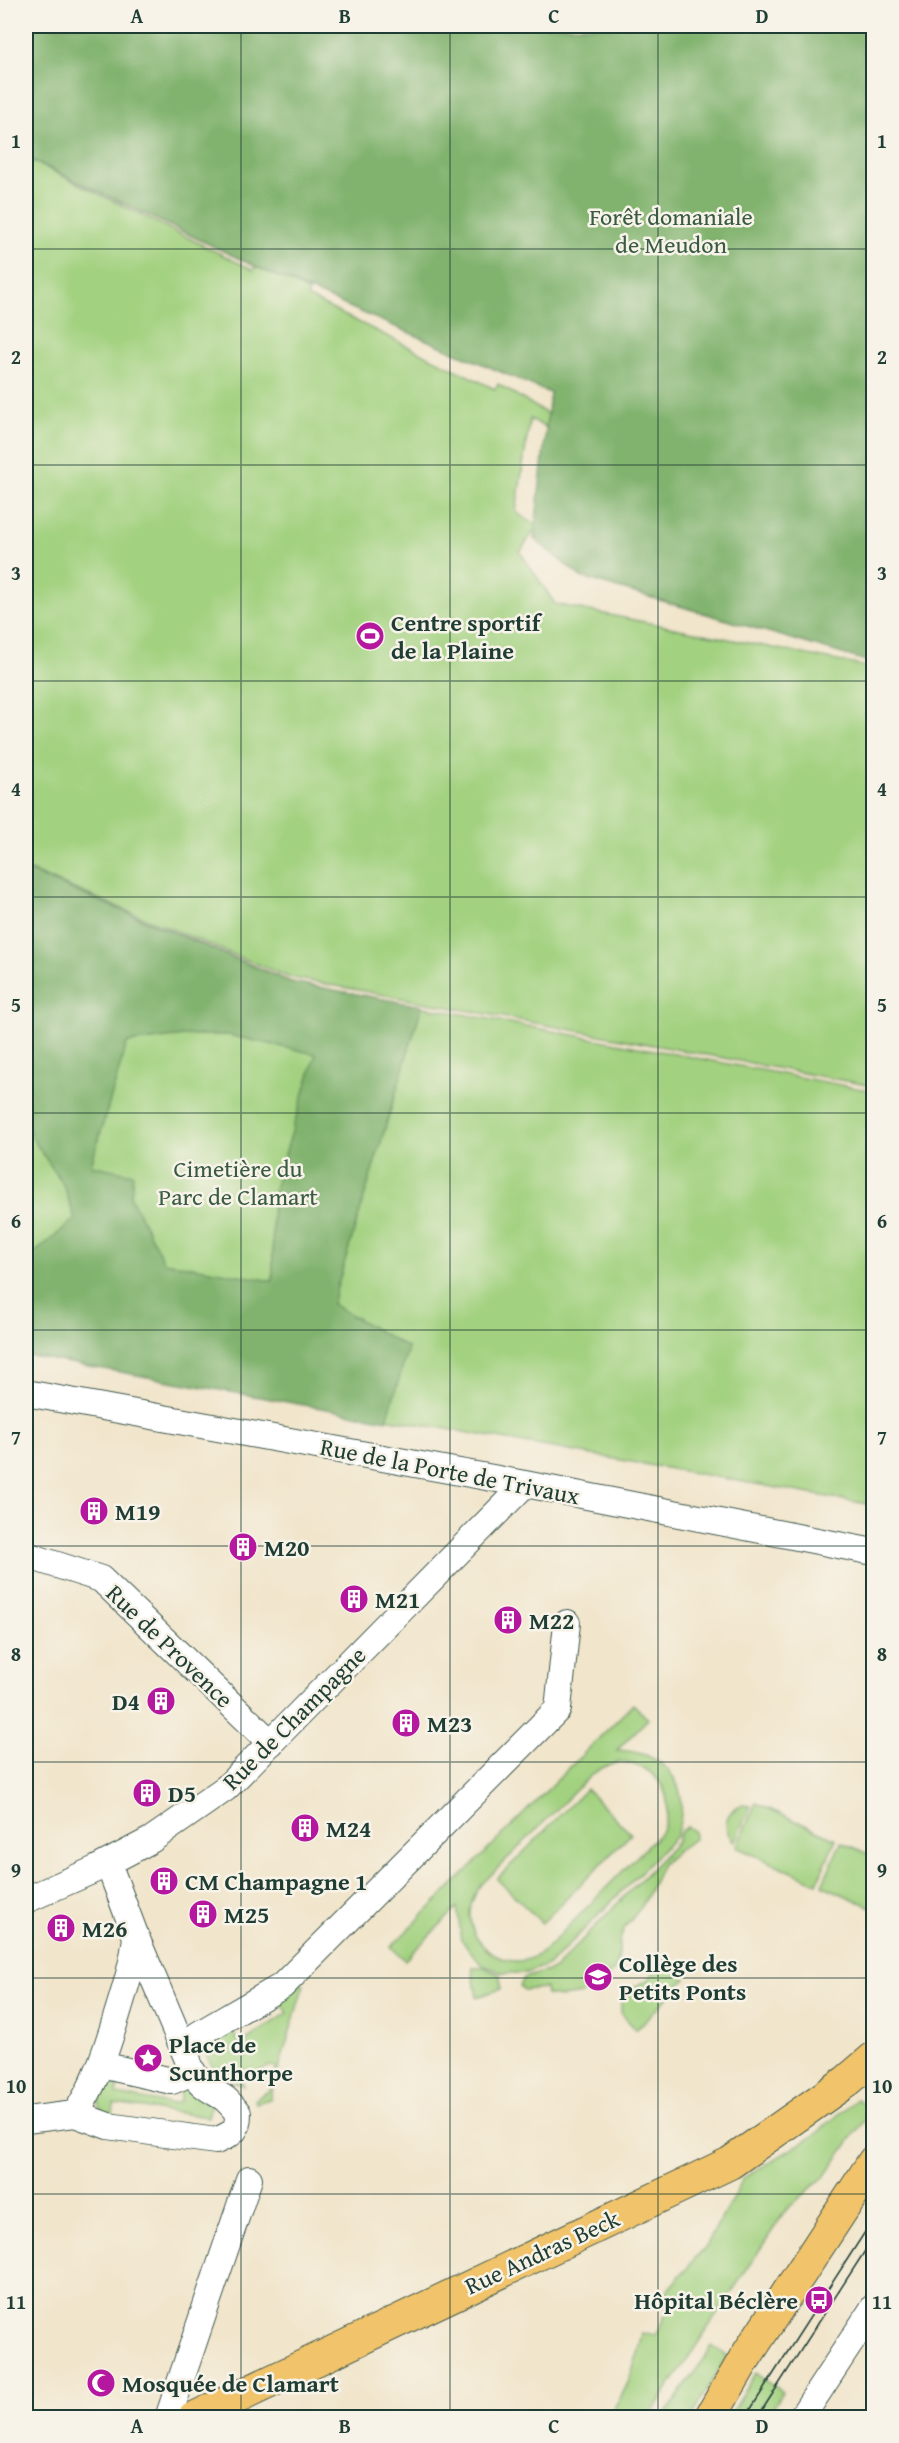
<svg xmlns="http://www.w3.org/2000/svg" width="899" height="2443" font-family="'Gentium Book Plus',serif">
	<rect width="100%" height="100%" fill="#f7f3e8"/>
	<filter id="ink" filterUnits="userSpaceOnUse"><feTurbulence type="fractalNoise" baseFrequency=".0167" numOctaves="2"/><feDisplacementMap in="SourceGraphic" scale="12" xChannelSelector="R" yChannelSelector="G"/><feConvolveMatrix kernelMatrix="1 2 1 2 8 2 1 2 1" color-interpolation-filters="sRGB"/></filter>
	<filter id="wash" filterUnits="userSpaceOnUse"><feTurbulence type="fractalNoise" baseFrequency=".008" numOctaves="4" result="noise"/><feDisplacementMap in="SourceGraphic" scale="24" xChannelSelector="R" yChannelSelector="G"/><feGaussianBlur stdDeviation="1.35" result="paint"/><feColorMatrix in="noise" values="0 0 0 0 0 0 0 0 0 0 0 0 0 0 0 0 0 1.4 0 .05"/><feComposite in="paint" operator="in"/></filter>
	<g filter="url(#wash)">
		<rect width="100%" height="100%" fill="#f1e5cb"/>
		<path fill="#a2d17f" stroke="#60875a" stroke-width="1.5" fill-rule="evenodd" d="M 26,158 L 253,270 L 257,263 L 309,292 L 307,297 L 495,389 L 498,384 L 551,416 L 545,427 L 530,419 L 516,512 L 537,526 L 520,552 L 555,604 L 873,668 L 873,1086 L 288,977 L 26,869 Z
			M 26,870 L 291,982 L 873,1091 L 873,1505 L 26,1354 Z
			M 633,1704 L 648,1719 L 617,1750 C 668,1752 693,1786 676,1836 L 550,1964 L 526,1973 L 503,1973 L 481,1964 L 462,1941 L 457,1908 L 405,1960 L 391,1947 ZM 620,1762 C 659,1766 677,1795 662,1831 L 543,1952 C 537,1955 531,1959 525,1960 C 496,1966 468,1940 470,1911 C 471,1900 476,1893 481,1885 L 592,1774 L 604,1767 Z
			M 586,1789 L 631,1834 L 542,1923 L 497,1879 Z
			M 756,1803 L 836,1839 L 817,1883 L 736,1847 Z
			M 741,1805 L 751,1806 L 734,1842 C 722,1828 723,1814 741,1805 Z
			M 688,1827 L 694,1831 L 694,1839 L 682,1847 L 662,1864 L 642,1906 L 625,1927 L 620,1940 L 618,1962 L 614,1971 L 583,1994 L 562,1997 L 546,1995 L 545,1988 L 524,1990 L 520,1986 L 524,1978 L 554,1969 L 677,1842 C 679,1835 680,1829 688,1827 Z
			M 841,1842 L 873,1856 L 873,1908 L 822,1885 Z
			M 666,1959 L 686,1979 L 636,2030 L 621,2013 L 621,1997 L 624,1992 L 648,1980 Z
			M 484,1967 L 500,1975 L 501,1989 L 477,1997 L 472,1968 Z
			M 301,1983 L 304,1984 L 270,2099 L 256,2103 L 255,2099 L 270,2090 L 277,2067 L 270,2066 L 241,2081 L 244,2086 L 216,2073 L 202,2048 L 230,2028 L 240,2044 L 288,2013 L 280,2001 Z
			M 119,2077 L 117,2094 L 170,2104 L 180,2102 L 179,2087 L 188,2087 L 211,2103 L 208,2117 L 114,2104 L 113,2115 L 102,2112 C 94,2099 102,2089 109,2078 Z
			M 857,2099 L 872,2110 L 824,2177 L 786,2210 L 649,2417 L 607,2417 C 630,2388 634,2369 642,2333 L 655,2336 L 669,2308 L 659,2300 L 706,2246 L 744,2178 L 813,2136 Z
			M 712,2346 L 727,2356 L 691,2417 L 664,2417 Z
			M 755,2373 L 783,2392 L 767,2417 L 728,2418 Z"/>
		<path fill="#81b36e" stroke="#507851" stroke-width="1.5" fill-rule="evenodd" d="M 26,26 L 873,26 L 873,663 L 581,577 L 534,539 L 550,393 L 265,271 L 26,157 Z
			M 26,870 L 291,982 L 422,1006 L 332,1304 L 408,1348 L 387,1420 L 26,1355 L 26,1260 L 75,1219 L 63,1184 L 34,1141 L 26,1124 ZM 192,1035 L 228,1035 L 316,1054 L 272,1196 L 273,1281 L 164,1262 L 131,1198 L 133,1174 L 91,1165 L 127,1043 Z"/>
	</g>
	<g filter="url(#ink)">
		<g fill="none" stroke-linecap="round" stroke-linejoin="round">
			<g stroke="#3e564b" stroke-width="28">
				<path id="minor" d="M 26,1393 L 525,1484 L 874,1552
					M 26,1555 L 101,1579 L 271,1743
					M 108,1863 L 136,1937 L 188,2060
					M 26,1900 L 96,1869 L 151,1840 L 226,1788 L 525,1484
					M 183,2046 L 199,2034 L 282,1986 L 558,1709 L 567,1623
					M 101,2065 L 172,2081 L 193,2072 C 200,2086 211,2090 224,2098 C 229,2102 234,2108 238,2113 C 238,2132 233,2133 216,2141 L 108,2126 L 75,2114 C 96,2084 106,2050 117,2015 C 125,1989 133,1964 136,1937
					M 26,2120 L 75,2114
					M 168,2418 L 249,2179
					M 801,2418 L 874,2307"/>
			</g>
			<g stroke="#3e564b" stroke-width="34">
				<path id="major" d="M 194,2418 L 730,2163 L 847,2081 L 874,2058
					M 710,2418 L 745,2358 L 874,2161"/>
			</g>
			<use href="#minor" stroke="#fff" stroke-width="26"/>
			<use href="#major" stroke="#f1c36a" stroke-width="32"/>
			<path stroke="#1f3d34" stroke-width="1.5" d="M 745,2418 L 874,2218
				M 757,2418 L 874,2237"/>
		</g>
	</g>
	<path fill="none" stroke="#1f3d34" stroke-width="1.5" stroke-opacity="0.55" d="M 241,26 L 241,2418M 450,26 L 450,2418M 658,26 L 658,2418M 26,249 L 874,249M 26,465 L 874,465M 26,681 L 874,681M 26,897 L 874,897M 26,1113 L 874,1113M 26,1330 L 874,1330M 26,1546 L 874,1546M 26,1762 L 874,1762M 26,1978 L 874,1978M 26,2194 L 874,2194"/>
	<defs>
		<g id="stadium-disc" transform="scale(1.5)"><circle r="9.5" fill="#b5179e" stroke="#f7f3e8"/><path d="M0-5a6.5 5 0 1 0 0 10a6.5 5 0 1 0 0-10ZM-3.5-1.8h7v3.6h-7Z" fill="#fff"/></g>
		<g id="building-disc" transform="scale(1.5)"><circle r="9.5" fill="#b5179e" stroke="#f7f3e8"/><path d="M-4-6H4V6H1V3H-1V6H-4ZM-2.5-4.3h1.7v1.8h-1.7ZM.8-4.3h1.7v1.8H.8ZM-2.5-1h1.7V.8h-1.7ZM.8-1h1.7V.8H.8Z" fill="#fff"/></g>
		<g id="school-disc" transform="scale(1.5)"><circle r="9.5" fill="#b5179e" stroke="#f7f3e8"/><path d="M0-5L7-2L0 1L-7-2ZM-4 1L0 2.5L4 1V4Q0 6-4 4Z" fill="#fff"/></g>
		<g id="sight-disc" transform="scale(1.5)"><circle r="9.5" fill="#b5179e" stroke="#f7f3e8"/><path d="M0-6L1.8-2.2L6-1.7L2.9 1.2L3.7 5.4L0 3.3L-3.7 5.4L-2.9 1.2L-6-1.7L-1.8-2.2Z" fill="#fff"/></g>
		<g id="bus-disc" transform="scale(1.5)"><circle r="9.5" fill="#b5179e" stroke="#f7f3e8"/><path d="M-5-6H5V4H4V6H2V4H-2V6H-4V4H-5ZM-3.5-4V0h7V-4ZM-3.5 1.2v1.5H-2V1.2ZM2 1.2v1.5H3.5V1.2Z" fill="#fff"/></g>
		<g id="mosque-disc" transform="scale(1.5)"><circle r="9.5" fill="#b5179e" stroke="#f7f3e8"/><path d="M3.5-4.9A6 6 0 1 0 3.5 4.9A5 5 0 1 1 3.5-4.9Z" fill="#fff"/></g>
	</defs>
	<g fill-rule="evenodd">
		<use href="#stadium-disc" x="370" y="636"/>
		<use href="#building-disc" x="94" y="1511"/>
		<use href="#building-disc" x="243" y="1547"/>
		<use href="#building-disc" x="354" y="1599"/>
		<use href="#building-disc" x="508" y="1620"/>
		<use href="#building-disc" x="161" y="1701"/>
		<use href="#building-disc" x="406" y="1723"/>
		<use href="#building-disc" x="147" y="1793"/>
		<use href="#building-disc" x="305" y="1828"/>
		<use href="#building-disc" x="164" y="1881"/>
		<use href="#building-disc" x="203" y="1914"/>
		<use href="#building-disc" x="61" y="1928"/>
		<use href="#school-disc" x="598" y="1977"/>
		<use href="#sight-disc" x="148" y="2058"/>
		<use href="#bus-disc" x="819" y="2300"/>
		<use href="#mosque-disc" x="101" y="2383"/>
	</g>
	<g text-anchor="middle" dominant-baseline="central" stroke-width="5" stroke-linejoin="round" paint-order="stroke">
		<g font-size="24" fill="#395b43" stroke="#f7f3e8">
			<text x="671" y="216">Forêt domaniale<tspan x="671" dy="28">de Meudon</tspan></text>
			<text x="238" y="1168">Cimetière du<tspan x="238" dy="28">Parc de Clamart</tspan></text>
		</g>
		<g font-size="24" font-weight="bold" fill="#1f3d34" stroke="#f7f3e8" text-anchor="start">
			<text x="391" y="622">Centre sportif<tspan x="391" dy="28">de la Plaine</tspan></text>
			<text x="115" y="1511">M19</text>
			<text x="264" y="1547">M20</text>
			<text x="375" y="1599">M21</text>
			<text x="529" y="1620">M22</text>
			<text x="140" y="1701" text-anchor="end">D4</text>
			<text x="427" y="1723">M23</text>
			<text x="168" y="1793">D5</text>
			<text x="326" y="1828">M24</text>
			<text x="185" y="1881">CM Champagne 1</text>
			<text x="224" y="1914">M25</text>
			<text x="82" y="1928">M26</text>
			<text x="619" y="1963">Collège des<tspan x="619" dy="28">Petits Ponts</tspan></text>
			<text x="169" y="2044">Place de<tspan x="169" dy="28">Scunthorpe</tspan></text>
			<text x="798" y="2300" text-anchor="end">Hôpital Béclère</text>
			<text x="122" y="2383">Mosquée de Clamart</text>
		</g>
		<g font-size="24" fill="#1f3d34" stroke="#f7f3e8">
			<text transform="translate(450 1471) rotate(11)">Rue de la Porte de Trivaux</text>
			<text transform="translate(170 1646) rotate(44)">Rue de Provence</text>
			<text transform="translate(294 1718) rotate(-45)">Rue de Champagne</text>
			<text transform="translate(542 2252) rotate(-25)">Rue Andras Beck</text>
		</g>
	</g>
	<rect width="899" height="2443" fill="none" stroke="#f7f3e8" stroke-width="66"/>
	<rect x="33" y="33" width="833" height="2377" fill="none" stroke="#1f3d34" stroke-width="2"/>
	<g font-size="20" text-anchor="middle" font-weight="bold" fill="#1f3d34">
		<text x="137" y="23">A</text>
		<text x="345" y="23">B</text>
		<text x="554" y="23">C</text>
		<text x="762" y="23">D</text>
		<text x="16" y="148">1</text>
		<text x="882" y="148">1</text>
		<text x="16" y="364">2</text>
		<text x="882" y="364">2</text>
		<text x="16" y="580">3</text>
		<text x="882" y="580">3</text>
		<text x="16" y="796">4</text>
		<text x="882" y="796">4</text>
		<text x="16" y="1012">5</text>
		<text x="882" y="1012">5</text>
		<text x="16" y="1228">6</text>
		<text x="882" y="1228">6</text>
		<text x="16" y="1444">7</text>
		<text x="882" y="1444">7</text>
		<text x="16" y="1661">8</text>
		<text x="882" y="1661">8</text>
		<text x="16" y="1877">9</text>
		<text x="882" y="1877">9</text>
		<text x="16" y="2093">10</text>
		<text x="882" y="2093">10</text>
		<text x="16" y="2309">11</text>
		<text x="882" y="2309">11</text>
		<text x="137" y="2433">A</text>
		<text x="345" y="2433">B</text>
		<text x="554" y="2433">C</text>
		<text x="762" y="2433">D</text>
	</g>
</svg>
